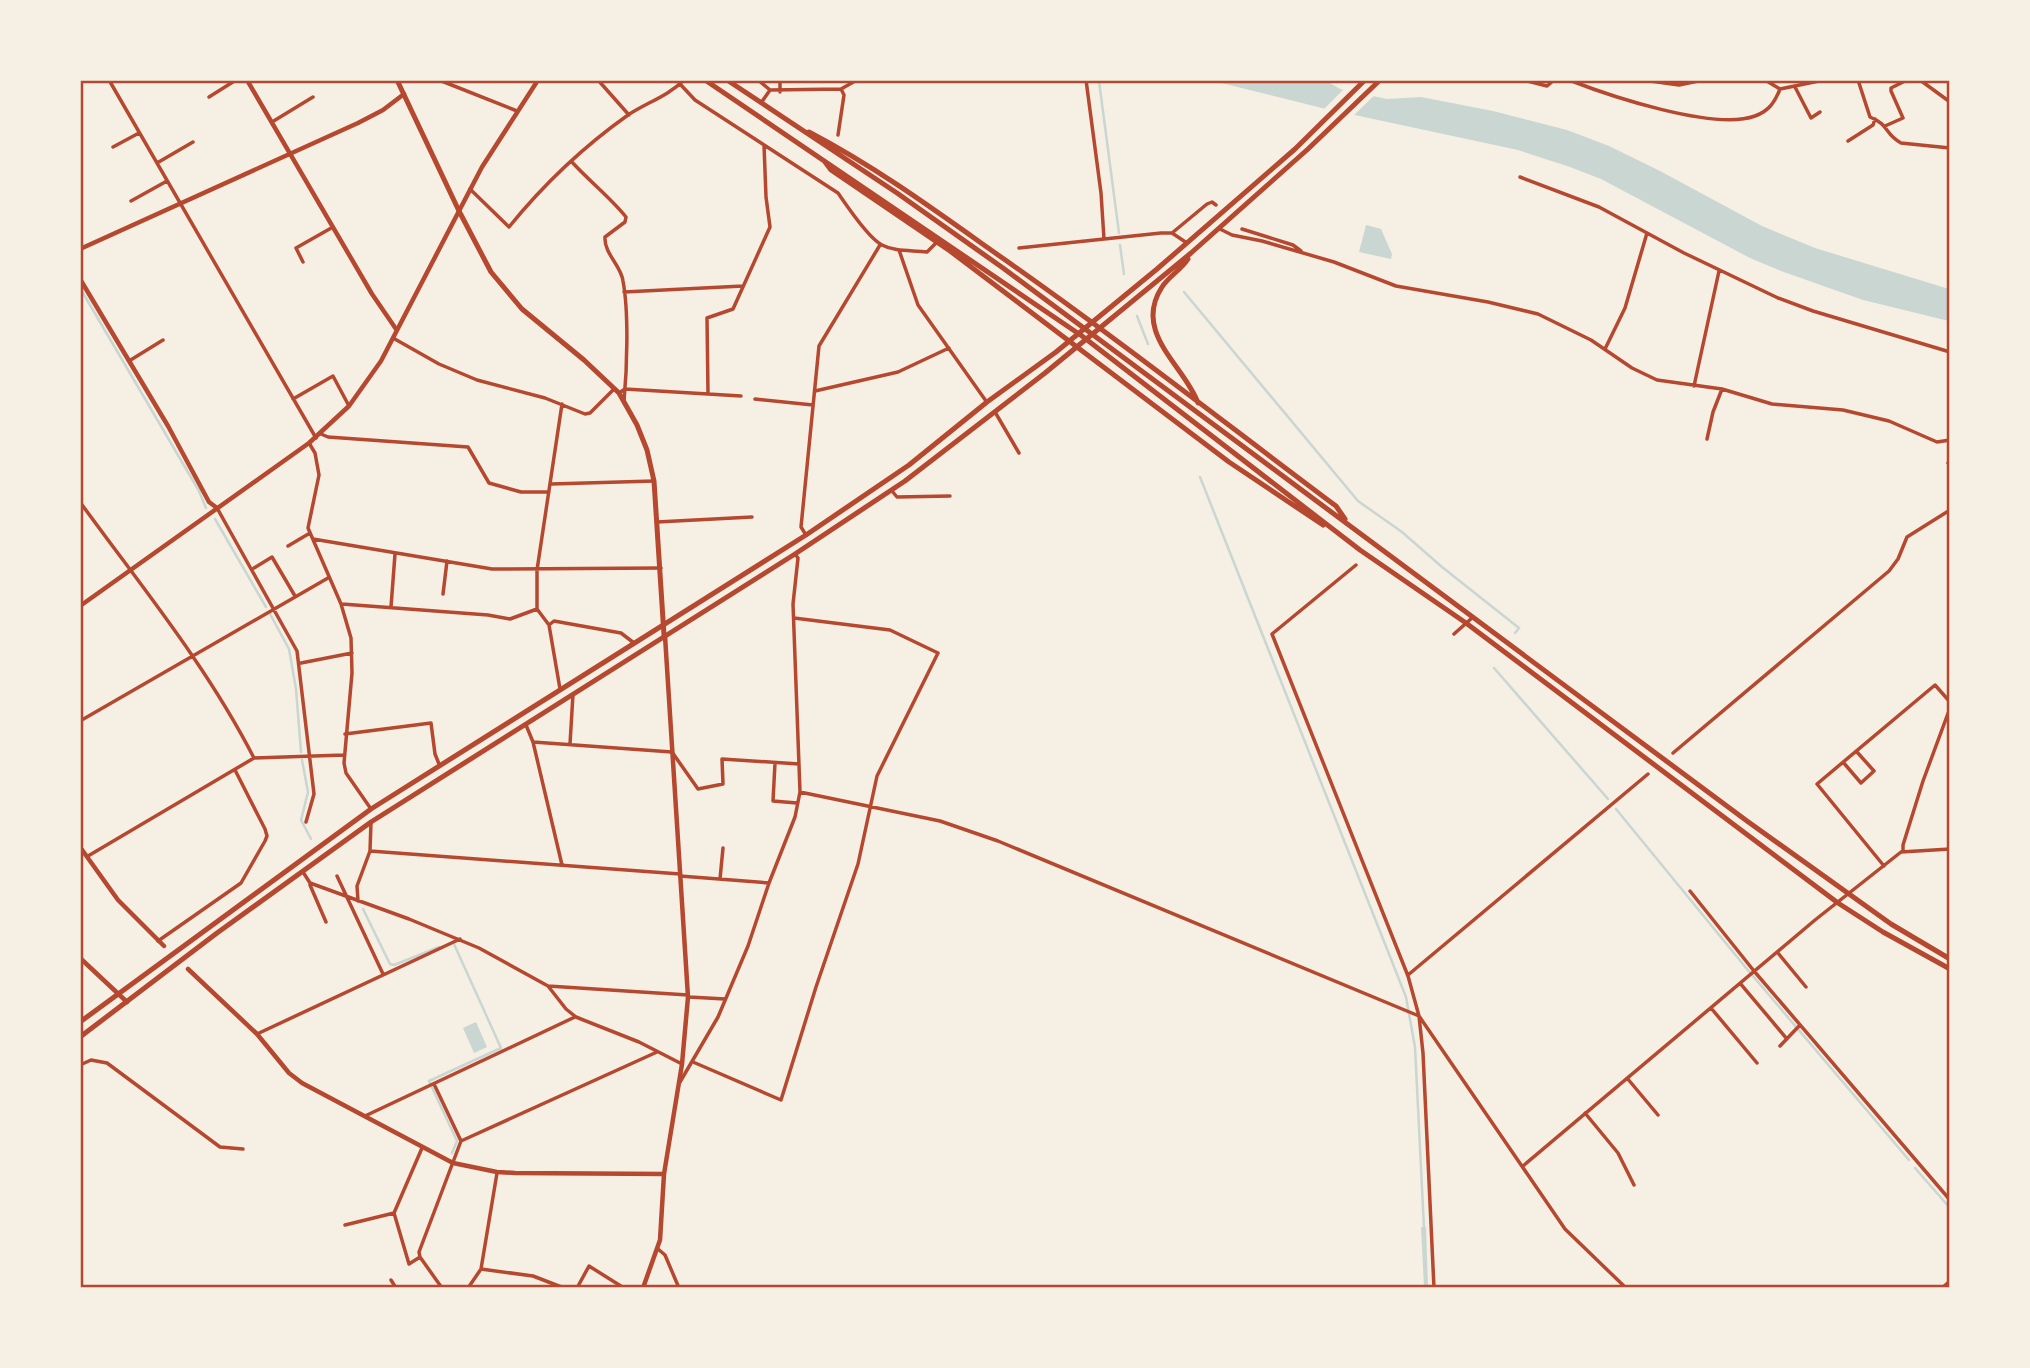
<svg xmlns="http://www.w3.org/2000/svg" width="2030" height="1368" font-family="Karla,sans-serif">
	<rect width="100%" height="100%" fill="#f6efe4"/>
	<path fill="#c9d6d2" d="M 1213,81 L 1327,81 L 1340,89 L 1387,99 L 1421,97 L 1493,111 L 1567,130 L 1609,146 L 1660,171 L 1762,226 L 1815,248 L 1949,289 L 1949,321 L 1863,300 L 1781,271 L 1750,258 L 1601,179 L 1570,167 L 1518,150 L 1322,108 Z
		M 1366,225 L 1381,229 L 1392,254 L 1391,259 L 1359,252 Z
		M 476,1022 L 487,1047 L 474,1053 L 463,1028 Z
		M 1421,1227 L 1426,1227 L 1428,1287 L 1424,1287 Z"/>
	<path fill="#f6efe4" d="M 1347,86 L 1377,93 L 1351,118 L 1321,112 Z"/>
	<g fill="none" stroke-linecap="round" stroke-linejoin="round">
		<path stroke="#c9d6d2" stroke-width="2.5" d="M 1099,81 L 1119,233
			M 1120,245 L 1124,274
			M 1184,292 L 1358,501 L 1402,532 L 1442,567 L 1519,628 L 1515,633
			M 83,293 L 199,491 L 206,508
			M 1137,316 L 1148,344
			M 1200,477 L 1406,997 L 1415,1047 L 1424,1228
			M 215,519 L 266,607
			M 270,614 L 289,649 L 296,689 L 301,752
			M 1494,668 L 1608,799
			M 302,760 L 308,792 L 301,820 L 311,839
			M 1616,809 L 1747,969 L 1909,1160
			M 363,909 L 390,964 L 394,965 L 439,947
			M 452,1153 L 457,1141 L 429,1081 L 501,1048 L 454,944
			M 1915,1168 L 1950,1208"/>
		<path stroke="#b5482f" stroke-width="3.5" d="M 109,80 L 316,438
			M 439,80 L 517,111
			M 598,80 L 629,115
			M 758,80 L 770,90
			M 780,80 L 780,92
			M 1086,80 L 1101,193 L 1104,239
			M 1523,80 L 1547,86 L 1554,80
			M 1569,80 C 1610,96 1714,131 1755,116 C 1769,111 1775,102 1780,89
			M 1643,80 L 1679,85 L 1703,80
			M 1765,80 L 1780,89 L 1824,80
			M 1858,80 L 1870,117 C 1890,125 1884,134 1901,143 L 1950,148
			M 1920,80 L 1950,102
			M 680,84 L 695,100 L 838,193 C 847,206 868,238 882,245 C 895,252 912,250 927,252 L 936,243
			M 1795,87 L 1811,118 L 1820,112
			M 841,89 L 857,80
			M 209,97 L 236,80
			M 761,103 L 770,90 L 841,89 L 844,95 L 838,135
			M 272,122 L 313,97
			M 1885,126 L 1903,118 L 1891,91 L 1891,88 L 1907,80
			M 1848,141 L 1873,125 L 1875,119
			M 113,147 L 139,133
			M 571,161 C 589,181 610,197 626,217 L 625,222 L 605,237 C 604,254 621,265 623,281 C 629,313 627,369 624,401
			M 157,163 L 193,142
			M 1520,177 L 1599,207 L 1684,253 L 1778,298 L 1813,311 L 1950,352
			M 470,189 L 509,227 C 543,185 583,147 628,115 C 646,103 668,96 684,80
			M 131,201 L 167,181
			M 1220,229 L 1232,235 L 1262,241 L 1334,262 L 1396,286 L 1488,302 L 1538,314 L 1591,340 L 1632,368 L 1657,380 L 1722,389 L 1772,404 L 1843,410 L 1889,421 L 1937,442 L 1950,440
			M 1242,229 L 1293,245 L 1301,251
			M 1172,233 L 1207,204 L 1212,202 L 1216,205
			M 1019,248 L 1161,233 L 1172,233 L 1187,243
			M 899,250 L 918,305 L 986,401
			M 303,262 L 296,248 L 333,227
			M 624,292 L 743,286
			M 393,338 L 439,364 L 477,380 L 545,398 L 585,414 L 590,413 L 614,389
			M 1605,349 L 1625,308 L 1647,233
			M 129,361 L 163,340
			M 1694,386 L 1719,271
			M 815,391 L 898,372 L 949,348
			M 619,393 L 625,389 L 708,394
			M 741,396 L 708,394 L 707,318 L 733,309 L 770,227 L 766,197 L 764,145
			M 293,399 L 333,376 L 349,406
			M 755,399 L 813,405
			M 995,412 L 1019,453
			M 321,434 L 328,437 L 468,447 L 489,483 L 521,492 L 549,492
			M 1707,439 L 1713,412 L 1722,389
			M 309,443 L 315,453 L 319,475 L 308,528 L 341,604 L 351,638 L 352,673 L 344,763 L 346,773 L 371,809
			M 1948,463 L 1950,462
			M 551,484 L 654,481
			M 892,491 L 897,497 L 950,496
			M 80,502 C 141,586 207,666 254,758
			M 217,508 L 297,651 L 314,794 L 306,822
			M 657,522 L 752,517
			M 806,535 L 801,527 L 819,346 L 880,245
			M 313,539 L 492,569 L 661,568
			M 288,546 L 310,533
			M 1356,565 L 1272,634 L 1408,976 L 1419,1016 L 1423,1053 L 1434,1288
			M 254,568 L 272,557 L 295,596
			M 443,594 L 447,561
			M 342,604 L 488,615 L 510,619 L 537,609
			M 391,607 L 395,554
			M 549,625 L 554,621 L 621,633 L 634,643
			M 1454,634 L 1473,617
			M 301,663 L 352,653
			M 560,689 L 549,625 L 537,609 L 537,570 L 562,404
			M 80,721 L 328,578
			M 526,725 L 533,742 L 562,865
			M 345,734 L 431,723 L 435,754 L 439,764
			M 533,742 L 672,752
			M 570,744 L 573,694
			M 672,752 L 698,789 L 723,784 L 722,759 L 799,764
			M 1673,753 L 1889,571 L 1898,559 L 1907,537 L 1950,510
			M 1843,762 L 1861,783 L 1874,771 L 1857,752
			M 775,763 L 773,801 L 797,803
			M 800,792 L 940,821 L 998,841 L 1419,1016 L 1565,1229 L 1626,1288
			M 370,851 L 680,874
			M 1903,851 L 1903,845 L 1923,781 L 1950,708
			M 88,856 L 254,758 L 344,755
			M 1884,866 L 1817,784 L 1935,685 L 1950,702
			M 303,872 L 310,883 L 409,919 L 479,948 L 548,986 L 566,1009 L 576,1017 L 639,1042 L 682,1064
			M 337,876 L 383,974
			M 680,876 L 769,883
			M 720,879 L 723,848
			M 310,885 L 326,922
			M 1690,891 L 1754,971 L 1950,1200
			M 358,901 L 357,886 L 370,851 L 371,822
			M 158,941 L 241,883 L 265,841 L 267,836 L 265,829 L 235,770
			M 1778,953 L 1806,987
			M 1408,975 L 1648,774
			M 1740,983 L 1787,1039
			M 548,986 L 688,995
			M 689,997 L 725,999
			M 1711,1008 L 1757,1063
			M 257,1034 L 460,939
			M 1780,1046 L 1800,1025
			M 693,1062 L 781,1100 L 816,987 L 858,864 L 877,776 L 938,653 L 890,630 L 794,618
			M 80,1065 L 91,1060 L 107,1063 L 220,1147 L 243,1149
			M 1627,1078 L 1658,1115
			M 680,1082 L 718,1017 L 748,946 L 769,883 L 795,817 L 800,792 L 793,604 L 798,558 L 795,554
			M 434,1084 L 461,1141
			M 1585,1113 L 1618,1153 L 1634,1185
			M 365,1116 L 575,1017
			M 1523,1166 L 1815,920 L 1901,852 L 1950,849
			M 345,1225 L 394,1213
			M 658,1249 L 665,1255 L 679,1288
			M 420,1257 L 409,1264 L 394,1213 L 422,1148
			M 481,1269 L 533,1276 L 564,1288
			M 391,1280 L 396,1288
			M 442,1288 L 420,1257 L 419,1252 L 461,1141 L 657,1052
			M 468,1288 L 481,1269 L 497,1173
			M 577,1288 L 589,1266 L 624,1288
			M 1942,1288 L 1950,1281"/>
		<path stroke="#b5482f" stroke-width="4.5" d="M 247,80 L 372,294 L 396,329
			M 459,211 L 482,167 L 538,80
			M 80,249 L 358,123 L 383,110 L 404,94
			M 80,279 L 168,426 L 209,502 L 217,508
			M 80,847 L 118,900 L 164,946
			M 188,969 L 257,1034 L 289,1073 L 302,1083 L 453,1163 L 497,1172 L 515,1173 L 664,1174"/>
		<path stroke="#b5482f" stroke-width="4.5" d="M 80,606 L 309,443 L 349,406 L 381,361 L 459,211
			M 80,958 L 127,1002
			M 643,1288 L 660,1240 L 664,1174 L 682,1064 L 688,997 L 665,636"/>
		<path stroke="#b5482f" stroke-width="5" d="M 397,80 L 459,211 L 491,272 L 522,309 L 584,360 L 619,393 L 637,425 L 647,450 L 654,481 L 664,635"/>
		<path stroke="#b5482f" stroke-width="5" d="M 705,80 L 1082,336 L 1360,550 L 1466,623 L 1838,903 L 1883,932 L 1950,969
			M 727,80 L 897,193 L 1003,268 L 1747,821 L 1891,924 L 1950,959
			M 809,132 C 874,166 932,208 991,250 C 1109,332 1221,420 1336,506 L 1345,519
			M 825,162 L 831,170 L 950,251 L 1229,462 L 1323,525
			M 1188,259 C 1181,270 1169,276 1162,287 C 1132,333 1185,366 1198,403
			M 80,1022 L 371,809 L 806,535 L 909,465 L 987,402 L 1056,352 L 1157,269 L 1295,149 L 1365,80
			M 80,1037 L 217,933 L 371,822 L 795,554 L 905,481 L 1045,373 L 1191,253 L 1308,149 L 1380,80"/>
	</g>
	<rect width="2030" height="1368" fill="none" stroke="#f6efe4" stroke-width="164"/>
	<rect x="82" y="82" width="1866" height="1204" fill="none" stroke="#b5482f" stroke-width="2.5"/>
</svg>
